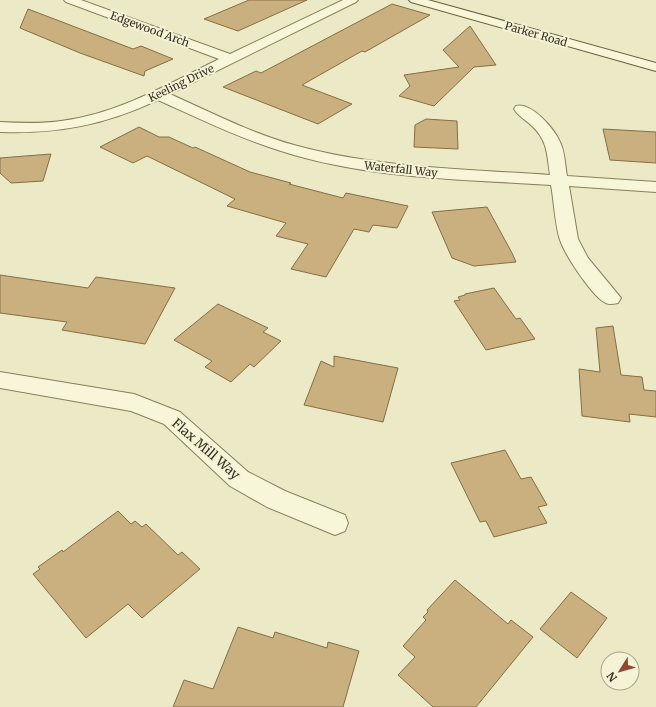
<svg xmlns="http://www.w3.org/2000/svg" width="656" height="707" font-family="Merriweather,serif">
	<rect width="100%" height="100%" fill="#eceac6"/>
	<path fill="#c9b07e" stroke="#856e44" d="M 249,0 L 307,0 L 238,31 L 204,19 Z
		M 392,4 L 430,15 L 365,52 L 362,51 L 302,85 L 352,104 L 318,124 L 223,87 L 256,71 L 261,73 Z
		M 28,9 L 133,49 L 141,46 L 173,59 L 145,71 L 144,76 L 80,53 L 20,28 Z
		M 470,26 L 496,65 L 474,67 L 434,106 L 399,96 L 410,86 L 404,75 L 459,67 L 443,50 Z
		M 426,119 L 457,121 L 458,149 L 414,147 L 415,125 Z
		M 139,127 L 159,137 L 169,137 L 193,148 L 195,147 L 250,172 L 291,183 L 289,184 L 343,198 L 346,193 L 408,206 L 397,228 L 373,225 L 369,232 L 354,229 L 326,277 L 291,269 L 308,244 L 276,236 L 286,223 L 227,206 L 235,199 L 147,156 L 133,163 L 100,147 Z
		M 603,129 L 656,132 L 656,163 L 610,160 Z
		M 51,154 L 43,181 L 11,183 L 0,173 L 0,158 Z
		M 487,207 L 512,253 L 516,262 L 474,266 L 452,258 L 432,212 Z
		M 0,275 L 88,288 L 96,277 L 175,288 L 145,344 L 62,330 L 67,322 L 0,313 Z
		M 494,288 L 516,319 L 520,318 L 535,339 L 486,350 L 454,301 L 460,300 L 458,297 L 465,295 L 465,294 Z
		M 218,304 L 268,328 L 263,332 L 281,341 L 254,367 L 250,364 L 231,382 L 205,367 L 212,361 L 174,340 Z
		M 613,326 L 621,375 L 642,377 L 644,390 L 656,391 L 656,417 L 629,414 L 630,422 L 582,416 L 579,369 L 600,372 L 596,328 Z
		M 334,356 L 398,368 L 383,422 L 304,405 L 321,361 L 334,367 Z
		M 505,450 L 521,479 L 531,477 L 547,505 L 538,507 L 547,523 L 494,537 L 486,521 L 480,522 L 451,463 Z
		M 118,511 L 131,524 L 135,521 L 142,527 L 146,524 L 178,555 L 182,552 L 200,569 L 142,618 L 128,604 L 86,638 L 33,574 L 40,569 L 38,567 L 62,550 L 63,552 Z
		M 455,580 L 508,624 L 511,620 L 533,637 L 476,707 L 433,707 L 398,675 L 415,657 L 403,646 L 426,620 L 423,617 L 428,612 L 427,610 Z
		M 571,592 L 607,618 L 577,658 L 540,629 Z
		M 238,627 L 273,638 L 275,632 L 327,648 L 328,642 L 359,651 L 343,707 L 173,707 L 184,680 L 213,689 Z"/>
	<g fill="none" stroke-linecap="round" stroke-linejoin="round">
		<g stroke="#877e5d" stroke-width="2">
			<path id="street" d="M 64,0 L 81,0 L 230,54 L 343,0 L 358,0 L 356,2 L 170,94 C 210,112 251,133 294,145 C 377,168 464,169 550,175 C 547,155 548,141 532,126 C 526,120 518,116 514,109 L 516,106 C 531,102 554,128 560,142 C 565,152 565,165 567,176 L 656,182 L 656,192 L 569,186 L 578,239 L 588,258 L 621,298 L 618,303 C 613,304 608,305 604,302 C 591,294 565,255 560,240 C 555,225 554,201 551,185 C 461,179 368,179 281,151 C 239,138 198,118 158,100 C 104,125 59,134 0,132 L 0,122 C 20,123 40,124 61,121 C 117,114 169,84 219,59 L 66,2 Z
				M 0,372 L 134,394 L 180,412 L 248,472 L 285,491 L 345,515 L 348,523 L 345,531 L 335,535 L 267,507 L 230,486 L 164,424 L 131,411 L 0,388 Z"/>
		</g>
		<g stroke="#695f40" stroke-width="2">
			<path id="secondary" d="M 409,0 L 428,0 L 656,63 L 656,71 L 411,2 Z"/>
		</g>
		<use href="#street" fill="#f7f6d9" fill-rule="evenodd"/>
		<use href="#secondary" fill="#f7f6d9" fill-rule="evenodd"/>
	</g>
	<g text-anchor="middle" dominant-baseline="central" stroke-width="4" stroke-linejoin="round" paint-order="stroke">
		<g font-size="11" fill="#383120" stroke="#f4f3d6">
			<text transform="translate(150 29) rotate(20)">Edgewood Arch</text>
			<text transform="translate(536 34) rotate(16)">Parker Road</text>
			<text transform="translate(181 83) rotate(-26)">Keeling Drive</text>
			<text transform="translate(401 169) rotate(6)">Waterfall Way</text>
		</g>
		<g font-size="13" fill="#383120" stroke="#f4f3d6">
			<text transform="translate(206 449) rotate(41)">Flax Mill Way</text>
		</g>
	</g>
	<g transform="translate(620 671) rotate(233)"><circle r="19" fill="#f4f3d6" stroke="#a9a58d"/>
	<path d="M0-3L7 15L0 10L-7 15Z" fill="#934830"/>
	<text y="-6" font-size="11" font-weight="bold" text-anchor="middle" fill="#383120">N</text>
	</g>
</svg>
